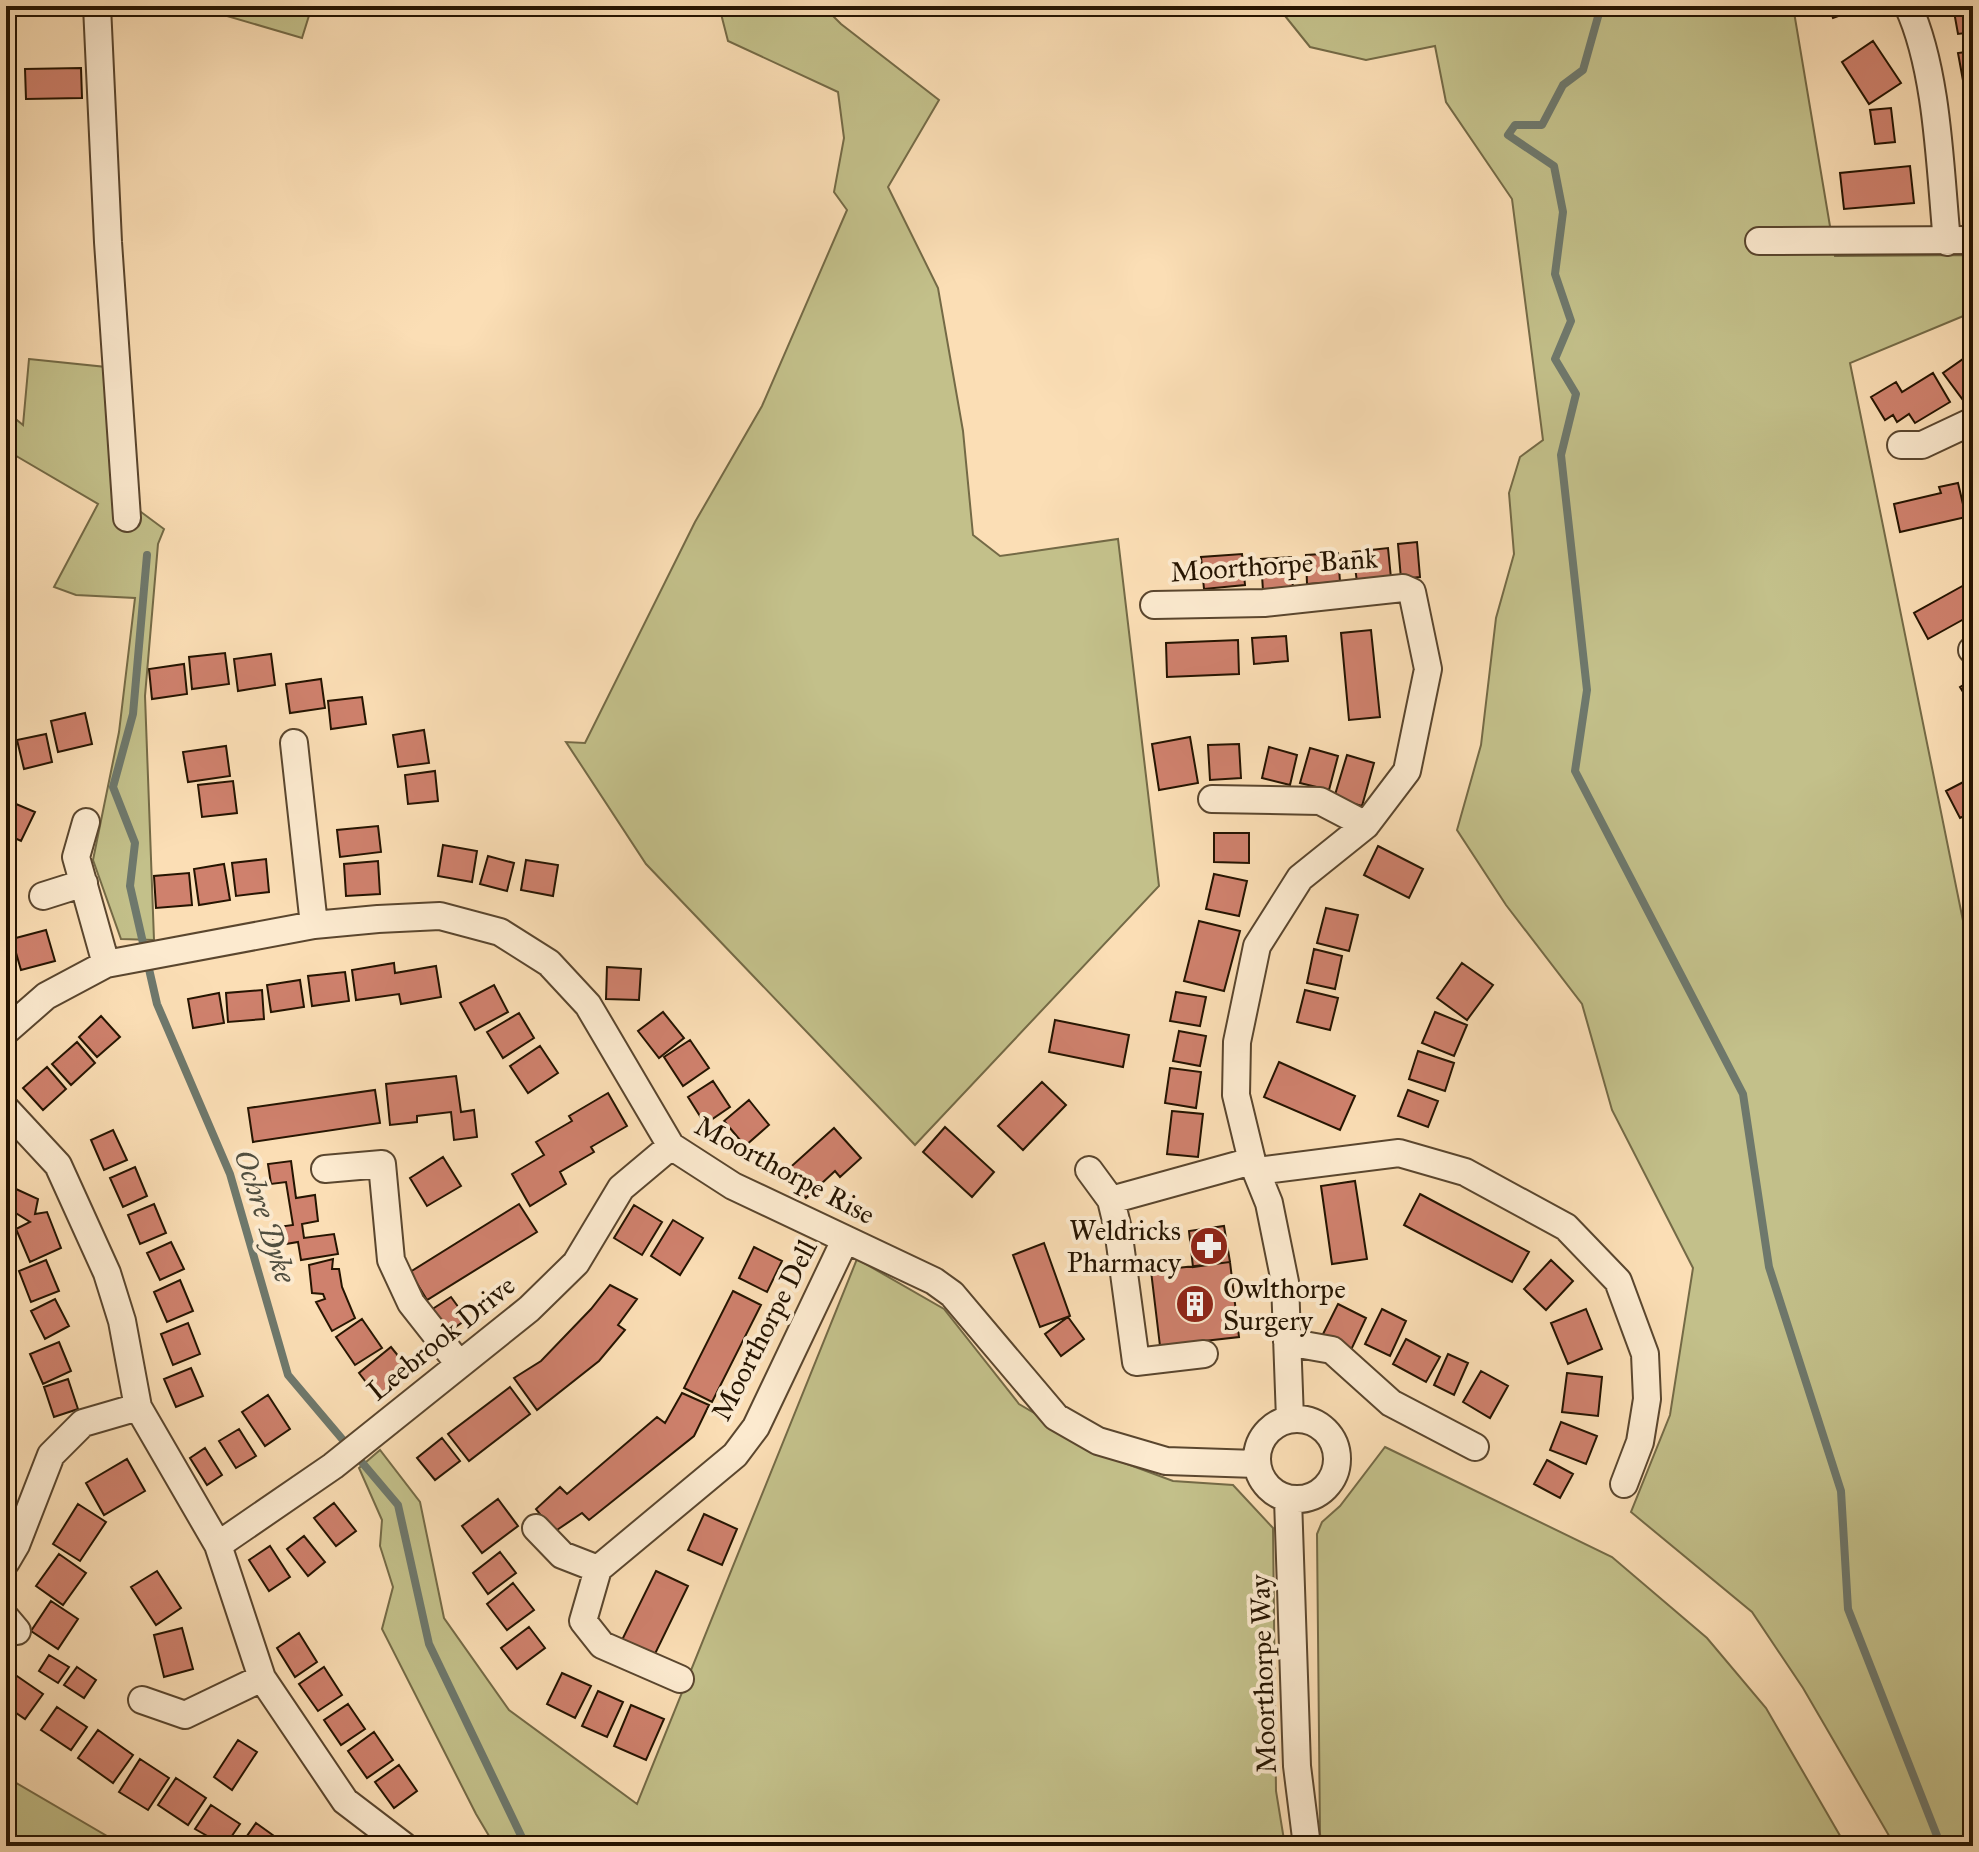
<svg xmlns="http://www.w3.org/2000/svg" width="1979" height="1852" font-family="'IM FELL Great Primer',serif">
	<rect width="100%" height="100%" fill="#fbdeb5"/>
	<filter id="stains"><feTurbulence type="fractalNoise" baseFrequency=".0025" numOctaves="4"/><feColorMatrix values="0 0 0 0 .2 0 0 0 0 .09 0 0 0 0 .02 0 0 0 .5 -.17"/></filter>
	<radialGradient id="worn" r=".72"><stop offset=".6" stop-color="#630" stop-opacity="0"/><stop offset="1" stop-color="#630" stop-opacity=".3"/></radialGradient>
	<path fill="#c3c08a" stroke="#746a46" stroke-width="2" d="M 193,6 L 312,6 L 302,38 Z
		M 719,6 L 823,6 L 841,24 L 939,100 L 888,187 L 938,288 L 963,431 L 973,535 L 1000,556 L 1118,539 L 1159,886 L 915,1145 L 646,864 L 566,742 L 585,743 L 695,522 L 762,406 L 847,210 L 834,192 L 844,138 L 838,92 L 728,41 Z
		M 1277,6 L 1793,6 L 1835,256 L 1973,255 L 1973,312 L 1850,363 L 1973,970 L 1973,1846 L 1895,1846 L 1803,1688 L 1752,1612 L 1631,1512 L 1670,1415 L 1693,1268 L 1612,1110 L 1582,1004 L 1506,905 L 1457,830 L 1481,745 L 1496,618 L 1514,554 L 1509,493 L 1520,457 L 1543,440 L 1512,199 L 1446,102 L 1435,46 L 1366,60 L 1310,47 Z
		M 29,359 L 106,367 L 137,509 L 164,529 L 158,544 L 145,696 L 154,940 L 121,939 L 93,860 L 119,732 L 135,598 L 76,595 L 54,587 L 98,504 L 6,450 L 6,411 L 23,425 Z
		M 857,1259 L 944,1309 L 1019,1404 L 1111,1458 L 1173,1481 L 1233,1485 L 1273,1528 L 1276,1791 L 1285,1846 L 495,1846 L 476,1814 L 382,1629 L 393,1587 L 380,1546 L 382,1520 L 359,1468 L 380,1450 L 420,1502 L 444,1618 L 509,1710 L 637,1804 Z
		M 1385,1447 L 1612,1557 L 1707,1638 L 1766,1708 L 1846,1846 L 1323,1846 L 1320,1834 L 1317,1534 L 1322,1522 L 1340,1506 Z
		M 6,1777 L 124,1846 L 6,1846 Z"/>
	<g fill="none" stroke-linecap="round" stroke-linejoin="round">
		<path stroke="#6e786c" stroke-width="8" d="M 1601,6 L 1583,70 L 1563,85 L 1542,125 L 1515,125 L 1508,135 L 1554,166 L 1563,212 L 1555,274 L 1571,321 L 1555,359 L 1576,394 L 1561,455 L 1587,690 L 1575,771 L 1743,1094 L 1769,1267 L 1841,1491 L 1848,1609 L 1941,1846
			M 147,555 L 133,714 L 113,787 L 135,843 L 130,886 L 157,1004 L 230,1174 L 288,1375 L 398,1505 L 429,1644 L 526,1846"/>
	</g>
	<path fill="#cf816d" stroke="#251401" stroke-width="2" d="M 1829,6 L 1866,6 L 1833,18 Z
		M 1953,6 L 1973,6 L 1973,32 L 1958,34 Z
		M 1873,41 L 1901,83 L 1869,104 L 1842,62 Z
		M 1973,51 L 1973,85 L 1964,86 L 1958,53 Z
		M 81,68 L 82,98 L 26,99 L 25,69 Z
		M 1891,108 L 1895,142 L 1875,144 L 1870,110 Z
		M 1910,166 L 1914,203 L 1844,209 L 1840,173 Z
		M 1973,352 L 1973,393 L 1963,400 L 1943,373 Z
		M 1933,373 L 1950,402 L 1915,423 L 1909,414 L 1897,422 L 1893,415 L 1885,420 L 1871,397 L 1896,382 L 1902,392 Z
		M 1958,483 L 1966,517 L 1900,532 L 1894,504 L 1941,493 L 1939,487 Z
		M 1417,542 L 1420,577 L 1401,579 L 1398,544 Z
		M 1388,548 L 1391,578 L 1357,582 L 1353,552 Z
		M 1338,553 L 1340,582 L 1307,584 L 1306,555 Z
		M 1242,554 L 1245,585 L 1204,589 L 1201,557 Z
		M 1291,557 L 1293,589 L 1263,591 L 1261,559 Z
		M 1966,584 L 1973,597 L 1973,614 L 1928,639 L 1914,613 Z
		M 1371,630 L 1380,717 L 1349,720 L 1341,633 Z
		M 1286,636 L 1288,661 L 1254,664 L 1252,638 Z
		M 1238,640 L 1239,674 L 1167,677 L 1166,643 Z
		M 225,653 L 229,684 L 192,689 L 189,657 Z
		M 271,654 L 275,685 L 238,691 L 234,659 Z
		M 184,664 L 187,694 L 152,699 L 149,669 Z
		M 321,679 L 325,708 L 290,713 L 286,684 Z
		M 1973,679 L 1973,708 L 1960,687 Z
		M 362,697 L 366,724 L 331,729 L 328,701 Z
		M 85,713 L 92,744 L 58,752 L 51,721 Z
		M 424,730 L 429,763 L 398,767 L 393,735 Z
		M 46,734 L 52,762 L 24,769 L 17,740 Z
		M 1190,737 L 1198,783 L 1159,790 L 1152,744 Z
		M 1239,744 L 1241,778 L 1210,780 L 1208,745 Z
		M 226,746 L 230,776 L 188,782 L 183,752 Z
		M 1269,747 L 1297,755 L 1290,785 L 1262,778 Z
		M 1310,748 L 1338,756 L 1329,790 L 1300,783 Z
		M 1347,755 L 1374,763 L 1362,806 L 1334,798 Z
		M 435,771 L 438,801 L 408,804 L 405,775 Z
		M 1973,777 L 1973,812 L 1960,818 L 1946,791 Z
		M 233,781 L 237,813 L 202,817 L 198,785 Z
		M 9,801 L 35,812 L 21,841 L 6,834 L 6,808 Z
		M 378,826 L 381,852 L 340,857 L 337,830 Z
		M 1214,833 L 1249,833 L 1249,863 L 1214,862 Z
		M 6,842 L 15,846 L 6,866 Z
		M 443,845 L 477,851 L 472,882 L 438,876 Z
		M 1378,846 L 1423,869 L 1409,898 L 1364,875 Z
		M 488,856 L 514,863 L 507,891 L 480,884 Z
		M 266,859 L 269,892 L 236,896 L 232,863 Z
		M 526,860 L 558,865 L 553,896 L 521,890 Z
		M 378,861 L 380,894 L 346,896 L 344,864 Z
		M 224,864 L 230,900 L 199,905 L 194,869 Z
		M 189,873 L 192,905 L 156,908 L 154,876 Z
		M 1214,874 L 1247,881 L 1239,916 L 1206,909 Z
		M 1326,908 L 1358,915 L 1349,951 L 1317,943 Z
		M 1199,921 L 1240,931 L 1224,991 L 1184,981 Z
		M 46,930 L 55,961 L 21,970 L 12,939 Z
		M 1314,949 L 1342,956 L 1335,989 L 1307,983 Z
		M 394,963 L 395,973 L 436,966 L 441,997 L 401,1004 L 399,994 L 356,1000 L 352,970 Z
		M 1462,963 L 1493,985 L 1467,1020 L 1437,998 Z
		M 607,967 L 641,969 L 639,1000 L 606,999 Z
		M 345,972 L 349,1001 L 312,1006 L 308,976 Z
		M 300,980 L 304,1007 L 271,1012 L 267,985 Z
		M 494,985 L 508,1012 L 475,1030 L 460,1003 Z
		M 262,990 L 264,1019 L 228,1022 L 226,993 Z
		M 1305,990 L 1338,998 L 1330,1030 L 1297,1022 Z
		M 1176,992 L 1206,997 L 1200,1026 L 1170,1021 Z
		M 219,993 L 224,1023 L 193,1028 L 188,999 Z
		M 663,1012 L 684,1038 L 659,1058 L 638,1031 Z
		M 1435,1012 L 1467,1025 L 1454,1056 L 1422,1043 Z
		M 519,1013 L 534,1038 L 503,1058 L 487,1032 Z
		M 101,1016 L 120,1037 L 97,1057 L 79,1037 Z
		M 1055,1020 L 1129,1035 L 1123,1067 L 1049,1052 Z
		M 1179,1031 L 1206,1036 L 1200,1066 L 1173,1061 Z
		M 690,1040 L 709,1068 L 683,1086 L 664,1057 Z
		M 77,1042 L 95,1063 L 71,1085 L 52,1064 Z
		M 540,1046 L 558,1073 L 528,1093 L 510,1066 Z
		M 1418,1051 L 1454,1063 L 1445,1091 L 1409,1079 Z
		M 1279,1062 L 1355,1096 L 1340,1130 L 1264,1097 Z
		M 47,1067 L 66,1089 L 43,1110 L 23,1088 Z
		M 1170,1068 L 1201,1072 L 1196,1108 L 1165,1103 Z
		M 456,1076 L 461,1112 L 474,1110 L 477,1137 L 454,1140 L 451,1112 L 417,1116 L 417,1122 L 390,1125 L 386,1084 Z
		M 713,1081 L 730,1107 L 705,1124 L 688,1097 Z
		M 1042,1082 L 1066,1105 L 1023,1150 L 998,1126 Z
		M 375,1090 L 380,1123 L 253,1142 L 248,1108 Z
		M 1408,1090 L 1438,1101 L 1428,1127 L 1398,1116 Z
		M 608,1093 L 627,1126 L 591,1147 L 594,1152 L 560,1172 L 566,1184 L 530,1206 L 512,1174 L 544,1155 L 536,1142 L 572,1121 L 569,1116 Z
		M 749,1100 L 769,1125 L 745,1146 L 724,1121 Z
		M 1172,1111 L 1203,1114 L 1198,1157 L 1167,1154 Z
		M 945,1127 L 994,1172 L 972,1197 L 923,1152 Z
		M 834,1128 L 861,1158 L 840,1177 L 835,1171 L 806,1198 L 784,1173 Z
		M 113,1130 L 127,1160 L 104,1170 L 91,1140 Z
		M 443,1157 L 461,1186 L 427,1206 L 410,1178 Z
		M 291,1161 L 296,1198 L 315,1195 L 318,1221 L 302,1224 L 304,1238 L 334,1234 L 338,1254 L 301,1260 L 298,1242 L 274,1246 L 271,1228 L 293,1225 L 286,1182 L 271,1184 L 268,1164 Z
		M 135,1167 L 147,1196 L 123,1207 L 110,1178 Z
		M 1355,1181 L 1367,1259 L 1332,1264 L 1321,1186 Z
		M 16,1189 L 38,1199 L 35,1214 L 47,1212 L 61,1248 L 30,1262 L 16,1229 L 30,1222 L 6,1207 Z
		M 1420,1194 L 1529,1252 L 1512,1282 L 1404,1225 Z
		M 154,1204 L 166,1233 L 140,1244 L 128,1215 Z
		M 519,1204 L 537,1232 L 427,1300 L 410,1272 Z
		M 634,1205 L 662,1222 L 642,1255 L 614,1238 Z
		M 673,1220 L 703,1238 L 680,1275 L 651,1256 Z
		M 1224,1226 L 1230,1262 L 1193,1267 L 1189,1231 Z
		M 171,1242 L 184,1269 L 160,1280 L 147,1253 Z
		M 1044,1243 L 1070,1316 L 1040,1327 L 1013,1255 Z
		M 754,1247 L 782,1261 L 767,1292 L 739,1278 Z
		M 333,1259 L 332,1269 L 339,1269 L 342,1287 L 355,1318 L 332,1331 L 316,1302 L 325,1299 L 323,1294 L 312,1293 L 309,1265 Z
		M 46,1260 L 59,1291 L 31,1302 L 19,1271 Z
		M 1551,1260 L 1573,1281 L 1546,1310 L 1524,1289 Z
		M 1230,1262 L 1239,1337 L 1160,1346 L 1151,1271 Z
		M 180,1280 L 193,1311 L 167,1322 L 154,1292 Z
		M 610,1285 L 637,1299 L 618,1325 L 625,1330 L 599,1361 L 537,1410 L 514,1378 L 541,1361 L 591,1309 Z
		M 733,1291 L 761,1305 L 712,1402 L 684,1388 Z
		M 451,1297 L 467,1319 L 447,1333 L 431,1310 Z
		M 55,1299 L 69,1326 L 45,1339 L 31,1311 Z
		M 1338,1304 L 1366,1318 L 1351,1350 L 1322,1336 Z
		M 1382,1309 L 1406,1321 L 1390,1356 L 1365,1344 Z
		M 1586,1309 L 1602,1349 L 1568,1364 L 1551,1323 Z
		M 1068,1317 L 1084,1339 L 1061,1356 L 1045,1334 Z
		M 362,1319 L 382,1348 L 355,1365 L 336,1337 Z
		M 188,1323 L 200,1354 L 173,1365 L 161,1334 Z
		M 1406,1339 L 1440,1357 L 1426,1382 L 1393,1364 Z
		M 59,1342 L 71,1371 L 43,1384 L 30,1354 Z
		M 391,1347 L 412,1373 L 379,1399 L 359,1373 Z
		M 1448,1354 L 1468,1363 L 1454,1395 L 1434,1385 Z
		M 191,1368 L 203,1396 L 176,1407 L 164,1379 Z
		M 1481,1371 L 1508,1386 L 1490,1418 L 1463,1402 Z
		M 1567,1373 L 1602,1377 L 1598,1416 L 1562,1412 Z
		M 68,1379 L 78,1409 L 54,1417 L 44,1387 Z
		M 510,1387 L 530,1414 L 469,1461 L 448,1434 Z
		M 682,1393 L 709,1405 L 694,1436 L 589,1520 L 582,1513 L 554,1532 L 536,1509 L 560,1487 L 567,1494 L 657,1417 L 665,1423 Z
		M 268,1395 L 290,1429 L 265,1446 L 242,1412 Z
		M 1561,1422 L 1597,1436 L 1586,1464 L 1550,1450 Z
		M 239,1429 L 256,1456 L 236,1468 L 219,1441 Z
		M 442,1438 L 460,1461 L 435,1480 L 417,1458 Z
		M 205,1448 L 222,1475 L 207,1485 L 190,1458 Z
		M 127,1459 L 145,1491 L 104,1515 L 86,1483 Z
		M 1547,1460 L 1573,1474 L 1560,1498 L 1534,1484 Z
		M 498,1499 L 518,1526 L 482,1553 L 462,1526 Z
		M 334,1503 L 356,1531 L 336,1546 L 314,1518 Z
		M 78,1504 L 106,1522 L 80,1561 L 53,1544 Z
		M 704,1514 L 737,1529 L 722,1565 L 688,1550 Z
		M 304,1536 L 325,1562 L 308,1576 L 287,1549 Z
		M 270,1546 L 290,1577 L 269,1591 L 249,1560 Z
		M 500,1552 L 516,1573 L 488,1594 L 473,1573 Z
		M 59,1554 L 86,1573 L 63,1605 L 36,1586 Z
		M 157,1571 L 181,1608 L 156,1625 L 131,1587 Z
		M 656,1571 L 688,1586 L 652,1660 L 620,1644 Z
		M 513,1583 L 534,1610 L 507,1630 L 487,1604 Z
		M 51,1601 L 78,1619 L 58,1649 L 31,1631 Z
		M 529,1627 L 545,1648 L 517,1669 L 501,1648 Z
		M 182,1628 L 193,1669 L 164,1677 L 154,1635 Z
		M 299,1633 L 317,1662 L 295,1677 L 277,1648 Z
		M 49,1655 L 69,1667 L 58,1683 L 39,1671 Z
		M 77,1667 L 96,1680 L 84,1698 L 64,1685 Z
		M 324,1667 L 342,1695 L 318,1711 L 299,1684 Z
		M 562,1673 L 591,1686 L 575,1718 L 547,1704 Z
		M 14,1674 L 43,1694 L 25,1719 L 6,1706 L 6,1685 Z
		M 598,1691 L 623,1702 L 607,1737 L 582,1726 Z
		M 348,1704 L 365,1729 L 341,1745 L 324,1720 Z
		M 631,1705 L 664,1719 L 646,1760 L 614,1746 Z
		M 57,1707 L 87,1727 L 71,1750 L 41,1730 Z
		M 98,1730 L 133,1755 L 113,1783 L 78,1758 Z
		M 374,1732 L 393,1760 L 367,1778 L 348,1751 Z
		M 238,1740 L 257,1752 L 232,1790 L 214,1777 Z
		M 140,1759 L 169,1778 L 148,1810 L 119,1792 Z
		M 399,1765 L 417,1791 L 394,1808 L 375,1782 Z
		M 176,1778 L 206,1798 L 188,1825 L 158,1805 Z
		M 211,1805 L 240,1824 L 225,1846 L 195,1829 Z
		M 256,1823 L 288,1846 L 240,1846 Z"/>
	<g fill="none" stroke-linecap="round" stroke-linejoin="round">
		<g stroke="#5a462e" stroke-width="30">
			<path id="minor" d="M 97,6 L 108,242 L 127,518
				M 1908,6 C 1938,71 1940,170 1947,242
				M 1759,241 L 1973,240
				M 1901,445 L 1922,445 L 1973,421
				M 1154,605 L 1264,603 L 1403,588 L 1412,592 L 1428,669 L 1407,771 L 1366,825 L 1300,878 L 1257,946 L 1237,1042 L 1236,1095 L 1252,1161 L 1269,1203 L 1285,1282 L 1290,1419
				M 1972,650 L 1973,650
				M 294,743 L 314,925
				M 1212,799 L 1320,801 L 1366,825
				M 86,822 L 76,857 L 106,964
				M 43,896 L 84,883
				M 6,1031 L 46,996 L 106,964 L 314,925 L 378,919 L 440,916 L 500,932 L 549,963 L 588,1005 L 671,1146 L 733,1186 L 934,1281 L 952,1294 L 1056,1417 L 1098,1441 L 1166,1461 L 1256,1464
				M 6,1109 L 58,1165 L 107,1273 L 122,1321 L 138,1407 L 218,1545 L 262,1678 L 345,1801 L 404,1846
				M 325,1169 L 382,1164 L 391,1260 L 411,1303 L 459,1364
				M 1089,1170 L 1111,1200 L 1252,1161
				M 1258,1171 L 1399,1153 L 1465,1172 L 1566,1227 L 1618,1281 L 1645,1354 L 1647,1399 L 1640,1442 L 1624,1484
				M 1111,1200 L 1118,1229 L 1136,1362 L 1204,1354
				M 1287,1342 L 1332,1350 L 1391,1403 L 1475,1447
				M1257 1459a40 40 0 1 1 80 0a40 40 0 1 1-80 0Z
				M 1288,1499 L 1297,1766 L 1307,1846
				M 536,1528 L 562,1555 L 598,1569
				M 218,1545 L 333,1466 L 529,1309 L 576,1263 L 621,1188 L 671,1146
				M 6,1562 L 16,1545 L 51,1455 L 83,1423 L 138,1407
				M 6,1618 L 17,1631
				M 680,1679 L 602,1645 L 583,1621 L 598,1569 L 735,1455 L 756,1427 L 845,1240
				M 142,1700 L 185,1715 L 262,1678"/>
		</g>
		<use href="#minor" stroke="#fceacf" stroke-width="26"/>
	</g>
	<defs>
		<g id="pharmacy-disc" transform="scale(2)"><circle r="9.5" fill="#8f2418" stroke="#fceacf"/><path d="M-2-6h4v4h4v4h-4v4h-4v-4h-4v-4h4Z" fill="#fff"/></g>
		<g id="building-disc" transform="scale(2)"><circle r="9.5" fill="#8f2418" stroke="#fceacf"/><path d="M-4-6H4V6H1V3H-1V6H-4ZM-2.5-4.3h1.7v1.8h-1.7ZM.8-4.3h1.7v1.8H.8ZM-2.5-1h1.7V.8h-1.7ZM.8-1h1.7V.8H.8Z" fill="#fff"/></g>
	</defs>
	<g fill-rule="evenodd">
		<use href="#pharmacy-disc" x="1209" y="1246"/>
		<use href="#building-disc" x="1195" y="1304"/>
	</g>
	<g text-anchor="middle" dominant-baseline="central" stroke-width="8" stroke-linejoin="round" paint-order="stroke">
		<g font-size="28" fill="#251401" stroke="#fceacf">
			<text transform="translate(1274 565) rotate(-4)">Moorthorpe Bank</text>
			<text transform="translate(785 1170) rotate(28)">Moorthorpe Rise</text>
			<text transform="translate(764 1330) rotate(-63)">Moorthorpe Dell</text>
			<text transform="translate(441 1338) rotate(-39)">Leebrook Drive</text>
			<text transform="translate(1263 1674) rotate(-92)">Moorthorpe Way</text>
		</g>
		<g font-size="28" fill="#251401" stroke="#fceacf" text-anchor="end">
			<text x="1181" y="1230">Weldricks<tspan x="1181" dy="32">Pharmacy</tspan></text>
			<text x="1223" y="1288" text-anchor="start">Owlthorpe<tspan x="1223" dy="32">Surgery</tspan></text>
		</g>
		<g font-size="30" font-style="italic" fill="#504e3f" stroke="#fceacf">
			<text transform="translate(265 1216) rotate(72)">Ochre Dyke</text>
		</g>
	</g>
	<rect width="1979" height="1852" fill="none" stroke="#fbdeb5" stroke-width="32"/>
	<rect x="8" y="8" width="1963" height="1836" fill="none" stroke="#251401" stroke-width="4"/>
	<rect x="16" y="16" width="1947" height="1820" fill="none" stroke="#251401" stroke-width="2"/>
	<rect width="100%" height="100%" filter="url(#stains)"/>
	<rect width="100%" height="100%" fill="url(#worn)"/>
</svg>
